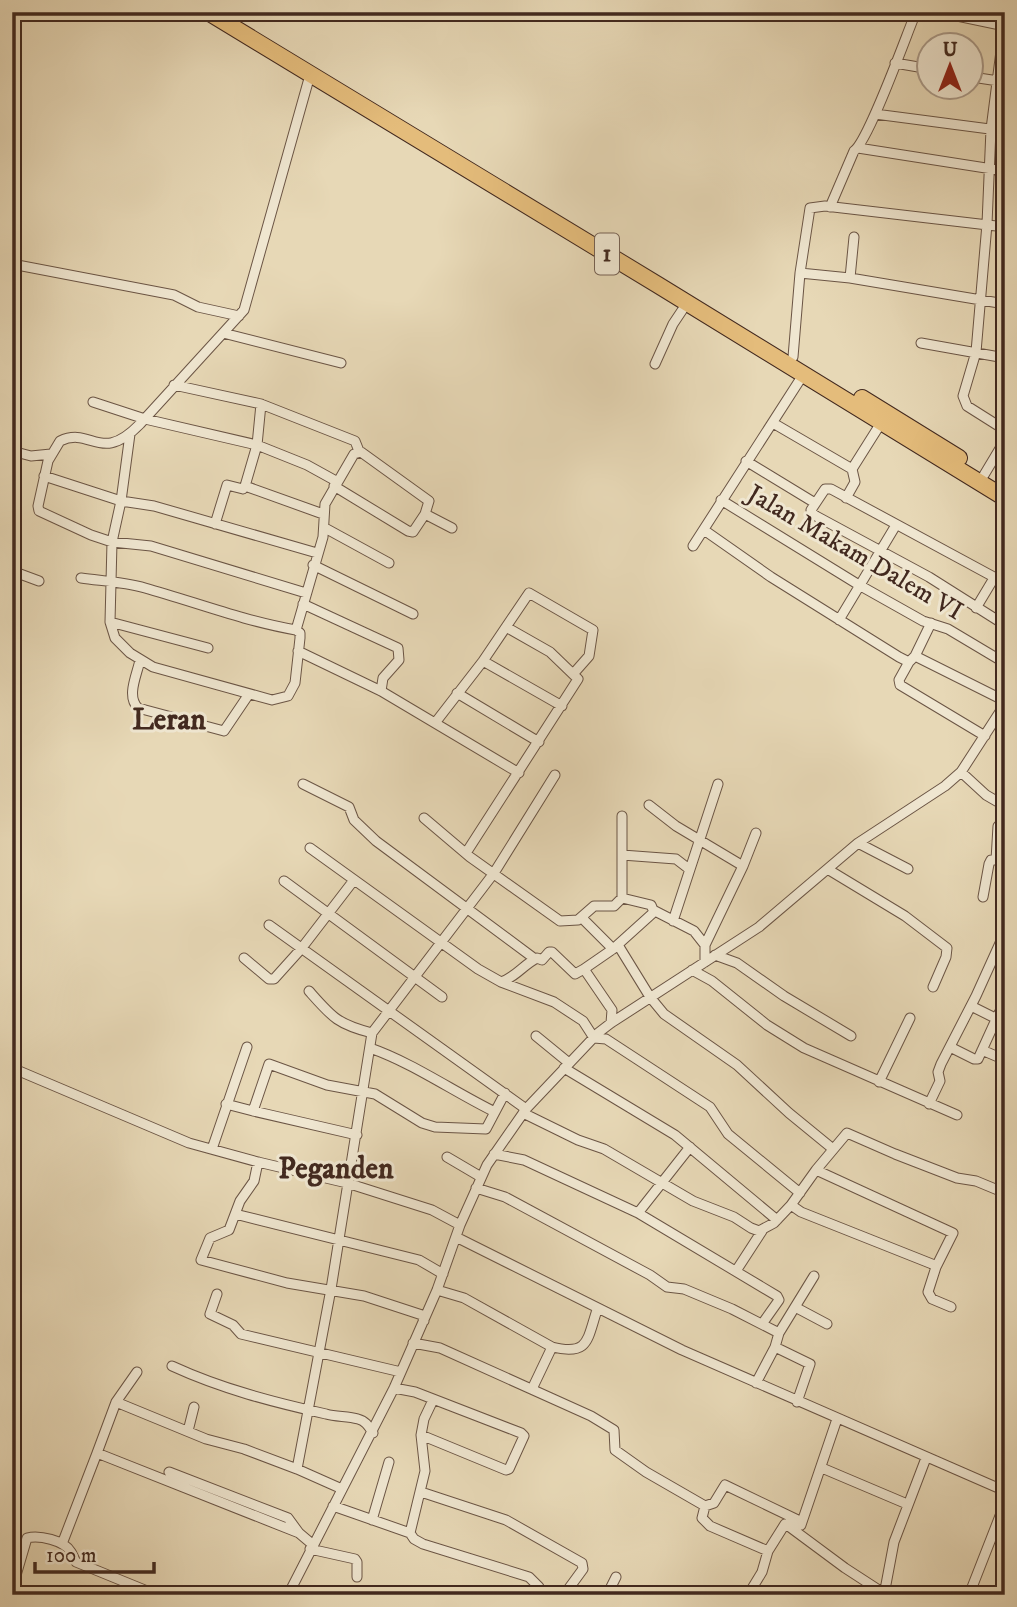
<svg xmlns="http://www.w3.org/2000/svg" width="1017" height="1607" font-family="'IM FELL DW Pica',serif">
	<rect width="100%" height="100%" fill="#e7d8b6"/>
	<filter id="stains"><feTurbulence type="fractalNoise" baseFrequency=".00286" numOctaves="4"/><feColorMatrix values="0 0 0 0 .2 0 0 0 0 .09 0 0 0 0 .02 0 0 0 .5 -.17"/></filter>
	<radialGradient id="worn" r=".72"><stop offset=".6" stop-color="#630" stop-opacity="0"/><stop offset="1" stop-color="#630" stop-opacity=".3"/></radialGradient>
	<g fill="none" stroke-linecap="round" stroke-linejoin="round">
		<g stroke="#6b5545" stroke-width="11">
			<path id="minor" d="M 938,12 L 1005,26
				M 1005,20 L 991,129 L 987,224 L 976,352 L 963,396 L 967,406 L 1005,430
				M 895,63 L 930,69
				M 972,77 L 1005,82
				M 875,114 L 1005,131
				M 858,148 L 1005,171
				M 830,207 L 854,151 C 869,140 906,36 916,12
				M 12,264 L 174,295 L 198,307 L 239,316
				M 800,273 L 850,278 L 1005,304
				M 850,278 L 854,237
				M 223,333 L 341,363
				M 921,343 L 1005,358
				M 793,357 L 800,273 L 810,208 L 825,206 L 1005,227
				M 655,364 L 673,324 L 687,303
				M 174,385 L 261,404 L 355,441 L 359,451
				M 93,402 L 145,419 L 257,445 L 307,465 L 336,481
				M 773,423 L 852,469 L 855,482 L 846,498
				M 130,434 L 121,501 L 154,506 L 317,553
				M 12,451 L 31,456 L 51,454
				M 746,461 L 815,503
				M 852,469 L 881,423
				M 984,475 L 1005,440
				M 44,476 L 121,501 L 112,542 L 110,622 L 115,638 L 130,653 L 153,667 L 272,700 L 288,696 L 295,683 L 300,638 L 300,633 L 296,630 L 323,537 L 325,504 L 354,454 L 361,452 L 429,501 L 425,514
				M 245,486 L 323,514
				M 334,486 L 408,531 L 413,532 L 425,514 L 452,528
				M 721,500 L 859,585 L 923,621 L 948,629 L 1005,663
				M 215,524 L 227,485 L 243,489 L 245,486 L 257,445 L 261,404
				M 325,528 L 389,563
				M 704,530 L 771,577 L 899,657 L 909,662 L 915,656 L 1005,701
				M 693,546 L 803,375
				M 313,565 L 413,614
				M 12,571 L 39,581
				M 81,578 C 102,581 124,582 145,588 C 195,602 244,621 296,630
				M 1005,583 L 831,489 L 825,489 L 811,510 L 812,513 L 816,516 L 929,577 L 1005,625
				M 306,593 L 151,546 L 112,542 L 91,535 L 39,511 L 38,506 L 48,461 L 60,441 C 92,426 100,465 140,424 L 244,310 L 310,75
				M 303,604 L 398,648 L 399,660 L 383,678 L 381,691
				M 976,608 L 994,578
				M 839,620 L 896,525
				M 110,622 L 208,648
				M 298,651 L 381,691 L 519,773
				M 915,656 L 931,623
				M 140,660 C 137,675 126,696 138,708 L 224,731 L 249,694
				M 483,661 L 562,706
				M 909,662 L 899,680 L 900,685 L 985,736
				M 457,693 L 539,742
				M 435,723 L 483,661 L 529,593 L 593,630 L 589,656 L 574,673
				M 961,772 L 986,795 L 1005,806
				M 303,784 L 349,807 L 354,820 L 376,841 L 535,959
				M 649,805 L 676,826 L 743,866 L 756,833
				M 424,818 L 470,857 L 560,921 L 578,920 L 594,906 L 614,906 L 622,898 L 622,816
				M 858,843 L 908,869
				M 310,848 L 478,969 L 501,982 L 554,1002 L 583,1021 L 594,1038 L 606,1039 L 710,1107 L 728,1134 L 800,1193
				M 466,853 L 578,679 L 550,652 L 506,627
				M 622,855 L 676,859 L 689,869
				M 829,870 L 905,916 L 947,948 L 946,957 L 933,987
				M 284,881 L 442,997
				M 983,897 L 989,864 L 991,860 L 996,860 L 998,826
				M 655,911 L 694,931 L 705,945 L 705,962
				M 582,918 L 613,949
				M 673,921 L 718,784
				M 269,925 L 526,1109
				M 618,945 L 650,997 L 664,1014 L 737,1065 L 789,1113 L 833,1149
				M 705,945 L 743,866
				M 715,955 L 737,963 L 784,996 L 851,1036
				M 244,958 L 269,979 L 274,979 L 301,949 L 354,880
				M 584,969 L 613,949 L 654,912 L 651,905 L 622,898
				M 692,970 L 712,981 L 767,1025 L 804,1048 L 957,1115
				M 501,982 C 516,977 523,965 537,958 L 542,960 L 549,952 L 552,952 L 575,974 L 584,969 L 612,1010 L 611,1023
				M 309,991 C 332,1017 337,1024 372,1033
				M 971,1006 L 997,1019
				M 536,1036 L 569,1063
				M 950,1047 L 974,1059 L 978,1059 L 999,1013 L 1005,1013
				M 370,1048 C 413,1063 454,1092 495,1112
				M 982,1050 L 1005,1060
				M 12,1068 L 189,1143 L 258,1162 L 347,1183 L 432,1210 L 460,1225
				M 564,1068 L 675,1135 L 777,1220
				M 879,1082 L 910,1018
				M 226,1104 L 253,1111
				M 929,1104 L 940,1081 L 938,1072 L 941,1064 L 976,996 L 1005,932
				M 523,1113 L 578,1140 L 604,1149 L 693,1201 L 734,1217 L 751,1228 L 759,1231 L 774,1223 L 791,1205 L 816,1170 L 847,1133 L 895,1154 L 957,1178 L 976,1181 L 1005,1193
				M 357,1135 L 253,1111 L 269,1064 L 327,1085 L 375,1094 L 422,1123 L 435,1127 L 486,1129 L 505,1093
				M 212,1149 L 247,1047
				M 494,1154 L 524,1160 L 638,1213 L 777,1296 L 779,1300 L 762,1324
				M 447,1157 L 481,1177
				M 258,1162 L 254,1181 L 240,1201 L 229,1230 L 210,1238 L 201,1260 L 287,1283 L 364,1296 L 422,1315 L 424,1321
				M 816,1170 L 953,1233 L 936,1267
				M 476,1188 L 505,1197 L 650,1275 L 667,1287 L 684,1289 L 732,1309 L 779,1333
				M 791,1205 L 801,1212 L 932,1264 L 936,1267 L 928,1292 L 932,1299 L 951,1307
				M 638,1213 L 690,1147
				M 235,1214 L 419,1260 L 443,1274
				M 456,1237 L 682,1350 L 1005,1491
				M 736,1271 L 762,1231
				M 437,1290 L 464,1298 L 552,1347 C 589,1356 587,1340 597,1310
				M 217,1294 L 210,1314 L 233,1325 L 241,1334 L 401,1372
				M 795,1307 L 827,1324
				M 413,1343 L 440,1348 L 591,1416 L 614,1430 L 615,1450 L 646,1472 L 705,1506 L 714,1503 L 725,1485 L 802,1522 L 801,1525 L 785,1524
				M 775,1347 L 810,1364 L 797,1402
				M 172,1366 C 222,1389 273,1402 326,1414 C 336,1417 348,1416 358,1419 C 366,1421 369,1427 373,1433
				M 137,1372 L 116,1402 L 97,1453 L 299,1533 L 312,1544
				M 756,1383 L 775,1347 L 779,1333 L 814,1276
				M 394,1388 L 415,1392 L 521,1433 L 524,1436 L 509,1469 L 506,1470 L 421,1435
				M 532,1389 L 552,1347
				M 433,1400 L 424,1419 L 421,1435 L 425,1471 L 410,1533 L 414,1539 L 423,1544 L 529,1577 L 539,1587 L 539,1595
				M 116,1402 L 206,1439 L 244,1449 L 297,1469 L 342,1489
				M 188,1431 L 194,1407
				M 822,1468 L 907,1504
				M 297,1469 L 331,1289 L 372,1033 L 494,873 L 555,775
				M 169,1472 L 288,1518 L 299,1533
				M 421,1492 L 506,1520 L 582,1563 L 583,1569 L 564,1595
				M 333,1506 L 410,1533
				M 705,1506 L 702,1518 L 710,1526 L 768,1551
				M 372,1520 L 389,1462
				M 802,1522 L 837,1419
				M 787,1525 L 845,1568 L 885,1594
				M 62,1544 L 97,1453
				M 310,1549 L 355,1559 L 357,1562 L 357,1577
				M 12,1589 L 27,1538 C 39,1535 64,1540 71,1552 C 73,1555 74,1559 76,1562 L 157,1595
				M 288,1595 L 394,1388 L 437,1290 L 460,1225 L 487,1165 L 526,1109 L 598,1033 L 611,1023 L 759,927 L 858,843 L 945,786 L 961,772 L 1005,704
				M 607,1595 L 616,1577
				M 748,1595 L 762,1572 L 768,1551 L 785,1524
				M 884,1595 L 894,1542 L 926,1458
				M 969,1595 L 1005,1503"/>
		</g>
		<g stroke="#42291f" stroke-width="18">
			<path id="trunk" d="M 208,12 L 658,285 L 1005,498
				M 862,398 L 959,458"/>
		</g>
		<use href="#minor" stroke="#efe6d0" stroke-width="9"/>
		<use href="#trunk" stroke="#e4bc7b" stroke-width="16"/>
	</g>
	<g text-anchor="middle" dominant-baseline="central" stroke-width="6" stroke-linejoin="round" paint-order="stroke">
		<rect fill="#efe6d0" stroke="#766254" stroke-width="2" x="595" y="233.5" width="24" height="41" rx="5"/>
		<g font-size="24" font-weight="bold" fill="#42291f">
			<text x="607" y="254">1</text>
		</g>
		<g font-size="26" fill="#42291f" stroke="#efe6d0">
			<text transform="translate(855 553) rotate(30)">Jalan Makam Dalem VI</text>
		</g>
		<g font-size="30" font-weight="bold" fill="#42291f" stroke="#efe6d0">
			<text x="169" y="720">Leran</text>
			<text x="336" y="1169">Peganden</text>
		</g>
	</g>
	<rect width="1017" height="1607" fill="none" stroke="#e7d8b6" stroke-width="42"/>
	<rect x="14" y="14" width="989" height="1579" fill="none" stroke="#42291f" stroke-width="3.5"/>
	<rect x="21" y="21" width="975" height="1565" fill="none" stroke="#42291f" stroke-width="2"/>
	<g transform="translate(950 66)"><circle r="33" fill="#efe6d0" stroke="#aa9a89" stroke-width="2"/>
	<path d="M0-5L12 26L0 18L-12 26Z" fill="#8f2418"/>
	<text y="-10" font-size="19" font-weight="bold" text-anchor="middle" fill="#42291f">U</text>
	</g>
	<path d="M35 1562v10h119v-10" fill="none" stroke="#42291f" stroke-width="3.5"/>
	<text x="46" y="1562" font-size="21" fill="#42291f" stroke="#efe6d0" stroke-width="5" paint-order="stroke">100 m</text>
	<rect width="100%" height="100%" filter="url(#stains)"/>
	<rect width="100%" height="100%" fill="url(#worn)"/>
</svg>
